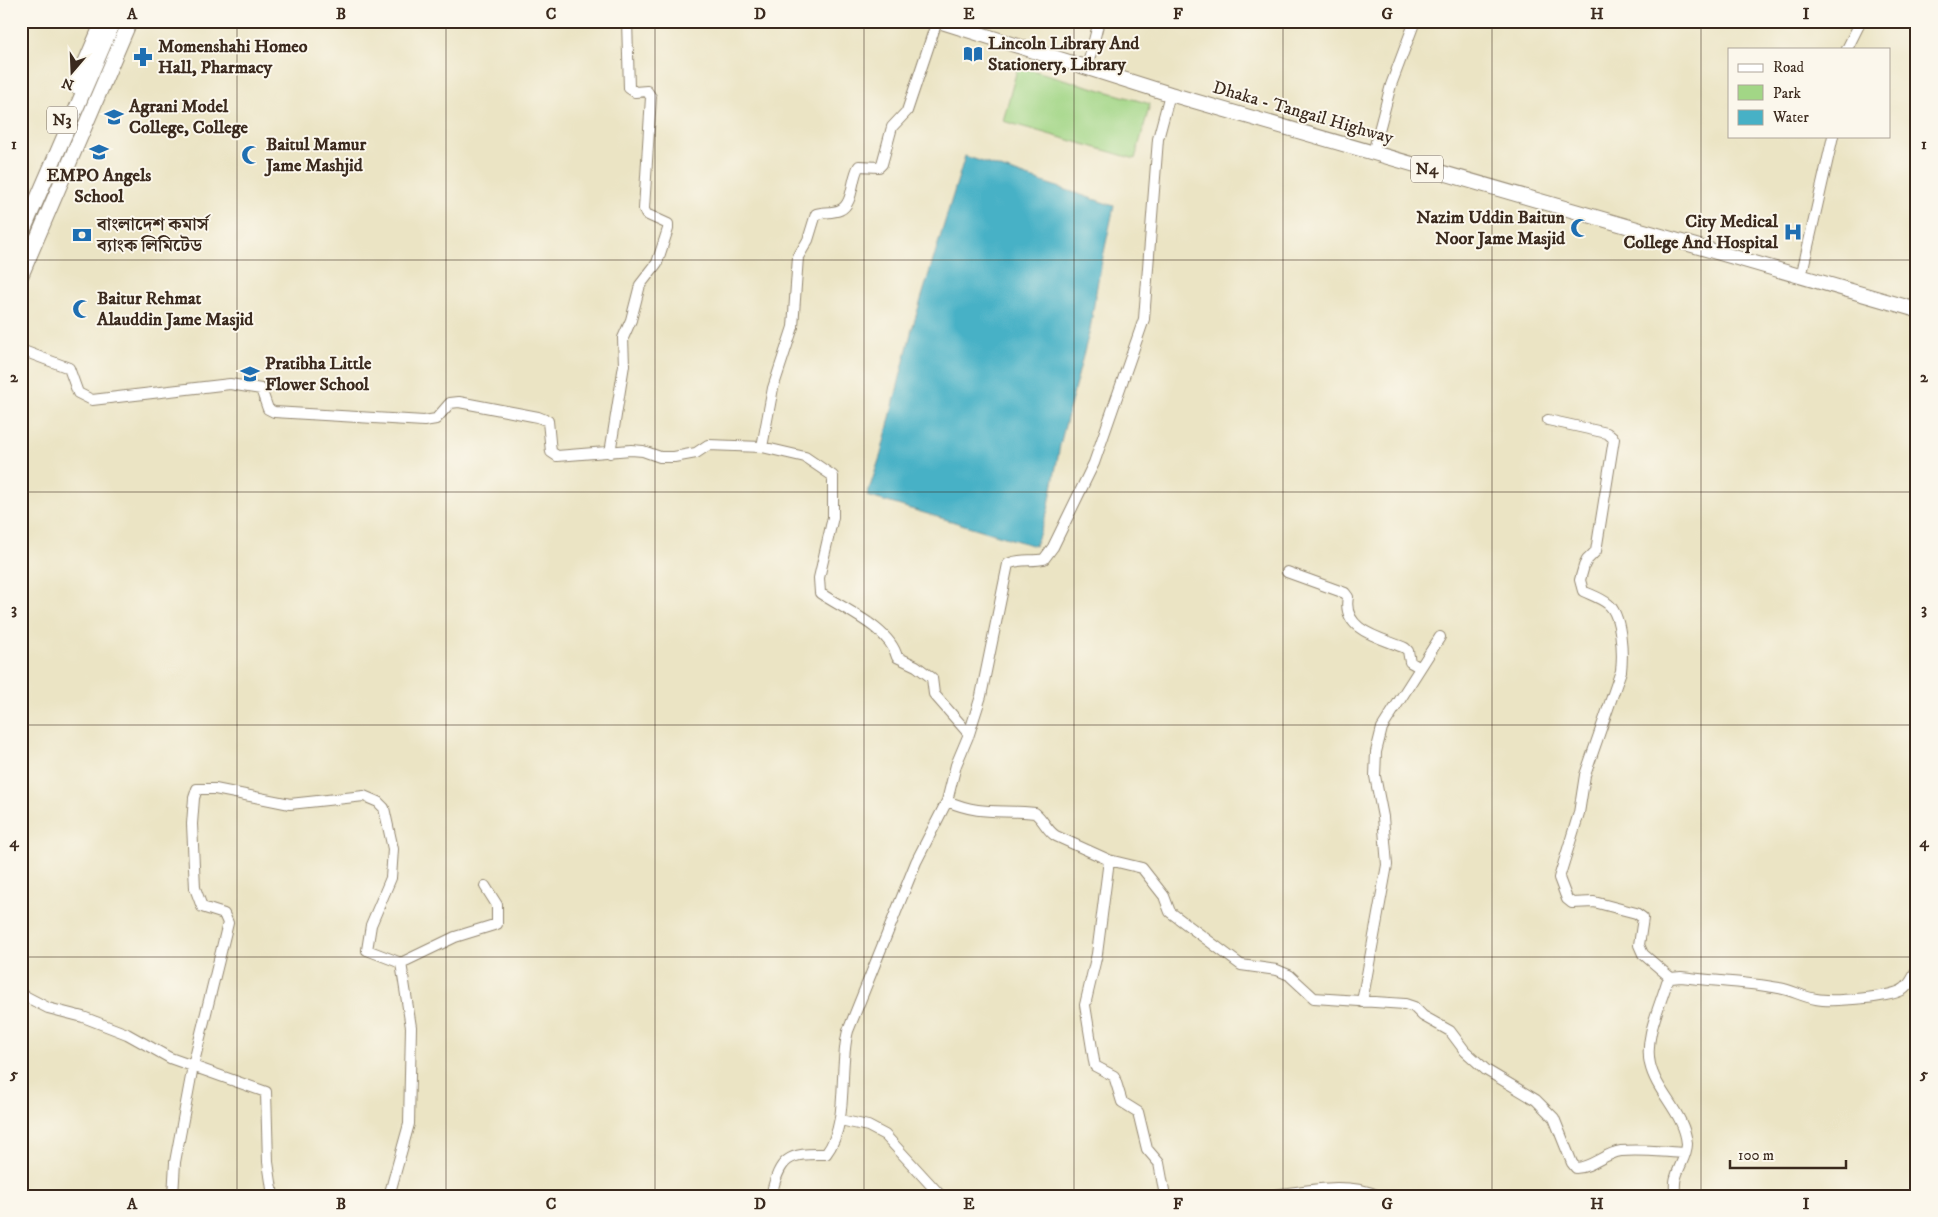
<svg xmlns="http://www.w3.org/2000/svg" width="1938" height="1217" font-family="'IM FELL DW Pica','Noto Serif Bengali',serif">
	<rect width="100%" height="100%" fill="#fbf7ec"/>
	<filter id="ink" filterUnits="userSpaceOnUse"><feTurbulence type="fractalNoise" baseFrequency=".02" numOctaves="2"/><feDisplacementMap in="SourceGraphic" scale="10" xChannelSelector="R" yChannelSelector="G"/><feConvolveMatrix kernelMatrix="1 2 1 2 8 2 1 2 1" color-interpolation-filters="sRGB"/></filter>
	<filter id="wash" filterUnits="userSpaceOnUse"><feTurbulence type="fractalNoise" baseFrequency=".0096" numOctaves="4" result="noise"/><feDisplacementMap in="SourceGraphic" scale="20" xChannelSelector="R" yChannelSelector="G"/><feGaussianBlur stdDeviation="1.12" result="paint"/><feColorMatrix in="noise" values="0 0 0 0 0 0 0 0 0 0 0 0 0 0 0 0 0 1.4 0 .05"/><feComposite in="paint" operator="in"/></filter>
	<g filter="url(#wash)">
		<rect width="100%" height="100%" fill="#ebe4c4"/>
		<path fill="#a2d686" stroke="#6e8052" d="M 1018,66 L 1150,104 L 1135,159 L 1003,121 Z"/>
		<path fill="#47b1c6" stroke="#416e72" d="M 965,156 L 1114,206 L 1098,280 L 1090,329 L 1060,445 L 1048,510 L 1035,546 L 867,496 L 881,454 L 912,329 Z"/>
	</g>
	<g filter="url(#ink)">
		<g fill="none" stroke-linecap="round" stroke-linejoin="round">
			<g stroke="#938771" stroke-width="12">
				<path id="minor" d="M 1847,49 L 1861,21
					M 1087,68 L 1099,21
					M 1373,153 L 1391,85 L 1415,21
					M 1801,277 L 1833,136
					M 21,350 L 69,368 L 78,393 L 92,400 L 230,384 L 261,389 L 268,409 L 274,412 L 424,421 L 436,419 L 450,403 L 459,402 L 538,417 L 548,421 L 551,452 L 557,456 L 631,450 L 643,451 L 660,457 L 674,457 L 696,453 L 708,445 L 762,447 L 805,457 L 833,476 L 833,517 L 819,578 L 820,593 C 843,609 890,628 897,657 L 916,666 L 932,678 L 934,694 L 969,734
					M 1548,420 L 1607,433 L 1614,439 L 1596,551 L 1587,560 L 1584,566 L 1580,580 L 1583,591 C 1591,595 1601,598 1608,604 C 1622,615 1623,654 1621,671 L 1585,775 L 1579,813 L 1559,878 L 1567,899 L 1572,903 L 1594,902 L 1636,913 L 1643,918 L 1639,945 L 1643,954 L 1671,978
					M 762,447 L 773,388 L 793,327 L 798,257 L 808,240 L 816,214 C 823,212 833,213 840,210 C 854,204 851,178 859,166 L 879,167 L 882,164 L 892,127 L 907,111 L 937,21
					M 610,453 L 624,365 L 623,338 L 631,320 L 640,285 L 657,263 L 668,229 L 668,224 L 646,214 L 644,209 L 651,97 L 647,91 L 635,92 L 629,88 L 627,21
					M 1287,572 L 1345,593 L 1348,597 C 1341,631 1382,638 1405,648 L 1408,651 L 1410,662 L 1419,667
					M 947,801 C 982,816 999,809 1035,813 C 1044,820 1047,831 1056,836 L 1109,860 L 1142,868 L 1164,896 L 1170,912 L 1241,965 L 1277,970 L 1289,975 L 1314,998 L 1405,1004 L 1414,1007 L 1423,1016 L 1450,1031 L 1465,1051 L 1486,1070 L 1536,1100 L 1554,1118 L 1572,1163 L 1576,1168 C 1591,1168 1605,1153 1621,1151 C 1641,1149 1664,1152 1685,1153
					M 1109,860 L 1097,954 L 1085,1005 L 1094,1061 L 1095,1066 L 1114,1076 L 1122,1102 L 1138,1112 L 1147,1149 L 1159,1163 L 1165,1196
					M 21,994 L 48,1008 L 83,1017 L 127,1034 L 170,1058 L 266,1092 L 268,1162 L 273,1196
					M 1362,1002 L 1387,865 L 1383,817 L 1375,776 L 1376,752 L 1382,728 L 1440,637
					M 840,1120 L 868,1126 L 885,1135 L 941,1196
					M 173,1196 L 175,1162 L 193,1066 L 228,923 L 224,914 L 202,907 L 195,888 L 192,824 L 194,798 L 197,789 L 215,789 L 290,804 L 364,796 L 378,802 L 384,808 L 393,849 L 391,878 L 371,925 L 367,950 L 401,963 L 455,937 L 497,924 L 497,905 L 485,886
					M 389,1196 L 409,1124 L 411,1027 L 401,963
					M 771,1196 C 780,1157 788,1153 826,1154 C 850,1123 838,1069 848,1031 L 916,862 L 947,801 L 956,765 L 969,734 L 981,696 L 1008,564 C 1020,558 1032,562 1044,559 L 1053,547 L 1094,463 L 1144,319 L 1158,139 L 1170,94
					M 1268,1196 C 1303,1191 1347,1181 1379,1196
					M 1675,1196 C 1675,1189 1674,1183 1676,1177 C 1679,1166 1687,1155 1687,1144 C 1685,1114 1656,1092 1650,1064 C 1644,1038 1660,1006 1667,982 L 1671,978 L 1681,977 C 1713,981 1747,982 1779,988 C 1792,990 1803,997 1816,999 C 1831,1002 1894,998 1905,988 C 1911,983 1914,976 1917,969"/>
			</g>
			<g stroke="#938771" stroke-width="16">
				<path id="highway" d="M 939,21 L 1170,94 L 1917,310
					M 75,86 L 103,21
					M 21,236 L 114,21
					M 21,276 L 130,21"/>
			</g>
			<use href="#minor" stroke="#fff" stroke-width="10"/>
			<use href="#highway" stroke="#fff" stroke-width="14"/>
		</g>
	</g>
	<path fill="none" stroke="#3b2a1e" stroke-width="1" stroke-opacity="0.55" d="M 237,21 L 237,1196M 446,21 L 446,1196M 655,21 L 655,1196M 864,21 L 864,1196M 1074,21 L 1074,1196M 1283,21 L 1283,1196M 1492,21 L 1492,1196M 1701,21 L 1701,1196M 21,260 L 1917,260M 21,492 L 1917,492M 21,725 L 1917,725M 21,957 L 1917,957"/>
	<defs>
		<g id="library-bare" transform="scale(1.5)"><path d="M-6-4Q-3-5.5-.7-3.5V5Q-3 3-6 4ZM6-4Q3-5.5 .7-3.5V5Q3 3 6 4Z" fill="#1f6fb2" stroke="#fbf7ec" stroke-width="2.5" paint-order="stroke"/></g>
		<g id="pharmacy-bare" transform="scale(1.5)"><path d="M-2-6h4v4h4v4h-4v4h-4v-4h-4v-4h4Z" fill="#1f6fb2" stroke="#fbf7ec" stroke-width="2.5" paint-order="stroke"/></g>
		<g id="university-bare" transform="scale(1.5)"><path d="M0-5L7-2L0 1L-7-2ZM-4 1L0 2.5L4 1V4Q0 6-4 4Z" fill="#1f6fb2" stroke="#fbf7ec" stroke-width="2.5" paint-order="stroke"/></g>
		<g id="school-bare" transform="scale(1.5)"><path d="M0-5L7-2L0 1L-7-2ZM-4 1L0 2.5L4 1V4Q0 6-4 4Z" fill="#1f6fb2" stroke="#fbf7ec" stroke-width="2.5" paint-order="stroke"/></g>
		<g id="mosque-bare" transform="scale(1.5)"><path d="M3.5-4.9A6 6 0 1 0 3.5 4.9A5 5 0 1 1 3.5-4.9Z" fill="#1f6fb2" stroke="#fbf7ec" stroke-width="2.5" paint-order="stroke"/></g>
		<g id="hospital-bare" transform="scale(1.5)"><path d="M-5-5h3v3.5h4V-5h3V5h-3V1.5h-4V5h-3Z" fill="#1f6fb2" stroke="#fbf7ec" stroke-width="2.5" paint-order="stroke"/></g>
		<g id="bank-bare" transform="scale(1.5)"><path d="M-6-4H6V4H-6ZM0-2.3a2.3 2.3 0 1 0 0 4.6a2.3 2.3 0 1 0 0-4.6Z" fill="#1f6fb2" stroke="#fbf7ec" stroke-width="2.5" paint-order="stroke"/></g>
	</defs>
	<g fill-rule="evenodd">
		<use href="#library-bare" x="973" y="54"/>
		<use href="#pharmacy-bare" x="143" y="57"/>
		<use href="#university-bare" x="114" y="117"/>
		<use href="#school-bare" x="99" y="152"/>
		<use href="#mosque-bare" x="251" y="155"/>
		<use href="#mosque-bare" x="1580" y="228"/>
		<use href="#hospital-bare" x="1793" y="232"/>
		<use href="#bank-bare" x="82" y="235"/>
		<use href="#mosque-bare" x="82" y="309"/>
		<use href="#school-bare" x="250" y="374"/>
	</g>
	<g text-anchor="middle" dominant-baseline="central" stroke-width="4" stroke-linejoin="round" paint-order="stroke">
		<g fill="#fbf7ec" stroke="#75685c" stroke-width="1">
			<rect x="47" y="106.5" width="30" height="27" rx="4"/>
			<rect x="1411" y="155.5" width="32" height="27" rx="4"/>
		</g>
		<g font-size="16" font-weight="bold" fill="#3b2a1e">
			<text x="62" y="120">N3</text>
			<text x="1427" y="169">N4</text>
		</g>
		<g font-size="18" font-weight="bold" fill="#3b2a1e" stroke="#fbf7ec" text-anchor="start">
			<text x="988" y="44">Lincoln Library And<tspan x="988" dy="21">Stationery, Library</tspan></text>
			<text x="158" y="47">Momenshahi Homeo<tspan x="158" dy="21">Hall, Pharmacy</tspan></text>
			<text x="129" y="107">Agrani Model<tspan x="129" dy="21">College, College</tspan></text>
			<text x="266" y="145">Baitul Mamur<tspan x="266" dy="21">Jame Mashjid</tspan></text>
			<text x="99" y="176" text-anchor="middle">EMPO Angels<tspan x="99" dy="21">School</tspan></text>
			<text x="1565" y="218" text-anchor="end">Nazim Uddin Baitun<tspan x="1565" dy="21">Noor Jame Masjid</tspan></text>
			<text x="1778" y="222" text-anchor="end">City Medical<tspan x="1778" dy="21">College And Hospital</tspan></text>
			<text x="97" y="225">বাংলাদেশ কমার্স<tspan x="97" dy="21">ব্যাংক লিমিটেড</tspan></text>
			<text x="97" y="299">Baitur Rehmat<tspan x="97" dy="21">Alauddin Jame Masjid</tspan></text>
			<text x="265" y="364">Pratibha Little<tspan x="265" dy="21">Flower School</tspan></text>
		</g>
		<g font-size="18" fill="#3b2a1e" stroke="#fbf7ec">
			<text transform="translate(1303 113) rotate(16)">Dhaka - Tangail Highway</text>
		</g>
	</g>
	<rect width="1938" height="1217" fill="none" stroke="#fbf7ec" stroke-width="55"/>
	<rect x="1728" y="48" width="162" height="90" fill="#fbf7ec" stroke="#aea59a"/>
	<rect x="1738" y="64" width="25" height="8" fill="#ffffff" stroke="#aea59a"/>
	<text x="1773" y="72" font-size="15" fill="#3b2a1e">Road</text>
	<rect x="1738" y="85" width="25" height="15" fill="#a2d686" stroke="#aea59a"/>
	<text x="1773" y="98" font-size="15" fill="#3b2a1e">Park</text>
	<rect x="1738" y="110" width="25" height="15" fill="#47b1c6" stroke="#aea59a"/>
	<text x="1773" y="122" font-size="15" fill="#3b2a1e">Water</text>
	<g transform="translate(72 72) rotate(199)" stroke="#fbf7ec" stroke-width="4" paint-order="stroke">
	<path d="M0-4L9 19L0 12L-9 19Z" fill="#3b2a1e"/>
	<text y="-8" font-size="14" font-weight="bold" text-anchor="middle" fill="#3b2a1e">N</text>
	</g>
	<path d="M1730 1160v8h116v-8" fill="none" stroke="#3b2a1e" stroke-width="2.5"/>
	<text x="1738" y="1160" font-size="15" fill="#3b2a1e" stroke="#fbf7ec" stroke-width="4" paint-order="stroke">100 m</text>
	<rect x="28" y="28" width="1882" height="1162" fill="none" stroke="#3b2a1e" stroke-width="2"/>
	<g font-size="16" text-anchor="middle" font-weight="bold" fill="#3b2a1e">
		<text x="132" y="19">A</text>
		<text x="341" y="19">B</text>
		<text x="551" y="19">C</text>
		<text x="760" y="19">D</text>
		<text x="969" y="19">E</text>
		<text x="1178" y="19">F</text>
		<text x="1387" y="19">G</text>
		<text x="1597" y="19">H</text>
		<text x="1806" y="19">I</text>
		<text x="14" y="149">1</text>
		<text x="1924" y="149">1</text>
		<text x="14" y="382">2</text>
		<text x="1924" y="382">2</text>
		<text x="14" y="614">3</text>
		<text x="1924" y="614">3</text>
		<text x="14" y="847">4</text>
		<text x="1924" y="847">4</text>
		<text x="14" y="1079">5</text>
		<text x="1924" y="1079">5</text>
		<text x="132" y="1209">A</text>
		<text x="341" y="1209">B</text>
		<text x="551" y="1209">C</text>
		<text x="760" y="1209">D</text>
		<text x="969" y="1209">E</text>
		<text x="1178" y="1209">F</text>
		<text x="1387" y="1209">G</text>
		<text x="1597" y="1209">H</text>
		<text x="1806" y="1209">I</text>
	</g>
</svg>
